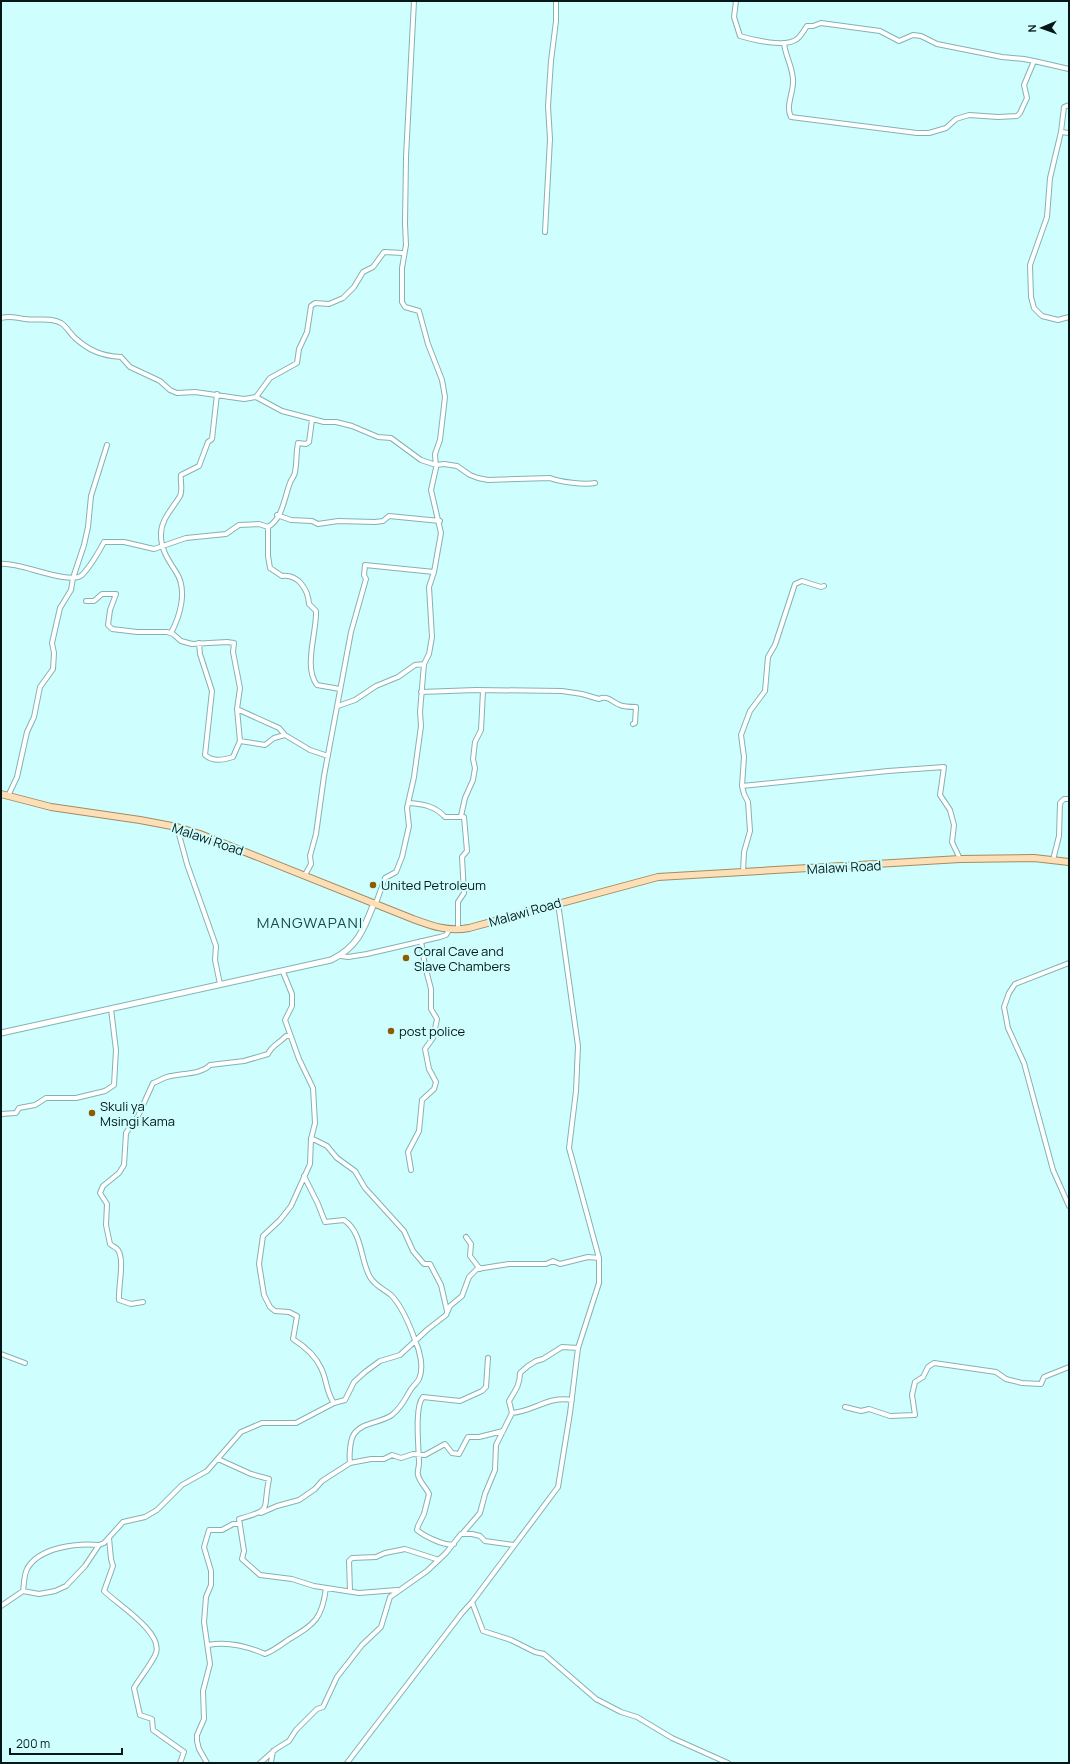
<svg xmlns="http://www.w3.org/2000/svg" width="1070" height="1764" font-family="Manrope,sans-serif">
	<rect width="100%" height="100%" fill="#cefefe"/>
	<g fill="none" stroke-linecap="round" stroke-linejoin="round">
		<g stroke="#84b2b2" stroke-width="6">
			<path id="minor" d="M 736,1 L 734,17 L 740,36 C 753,40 786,48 797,39 C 801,36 804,30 807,26 L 813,26 L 821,23 L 880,31 L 899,41 L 913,35 L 921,36 L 937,44 L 1002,57 L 1024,59 L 1034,61
				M 784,43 C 785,55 793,68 793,80 C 794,92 785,106 791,117 L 917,133 L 929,133 L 946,128 L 956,119 L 969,115 L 998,117 L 1017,116 L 1020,113 L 1027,98 L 1024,85 L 1034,61 L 1069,69
				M 1069,105 L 1064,107 L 1061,132 L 1069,133
				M 1061,132 L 1050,178 L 1047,217 L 1030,265 L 1031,297 L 1034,308 L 1042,316 L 1058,320 L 1069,317
				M 545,232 L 550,139 L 548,106 L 551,61 L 556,21 L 556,1
				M 1,318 C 11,315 16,318 25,319 C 37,321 50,317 61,323 C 66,326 70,333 74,337 C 88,350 101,356 121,357 L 130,367 L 160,381 L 170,390 L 177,393 L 195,392 L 244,399 L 256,397 L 282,411 L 324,422 L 336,422 L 352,426 L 378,437 L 391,438 L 421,460 L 436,465 L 444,464 L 457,466 L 470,475 L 478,478 L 488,480 L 550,478 C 559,482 585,485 595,483
				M 256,397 L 270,378 L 297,363 L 299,349 L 307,332 L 311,306 L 315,303 L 329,304 L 343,298 L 354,287 L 363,272 L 373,267 L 384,252 L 403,253
				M 312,420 L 309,442 L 306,444 L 298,443 C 296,453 297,462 295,472 C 295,476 291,479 290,483 C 284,498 283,518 268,527 L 268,556 L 270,568 L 282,576 C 298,574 308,589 309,604 L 316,611 C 317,632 303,667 317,685 L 340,689
				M 277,515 L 291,520 L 312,521 L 318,524 L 338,521 L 375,522 L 383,521 L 389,516 L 440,521
				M 1,564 C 17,561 70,586 82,575 C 89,568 99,552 104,542 L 124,542 L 154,549 L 186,538 L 226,534 L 239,525 L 259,524 L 268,527
				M 86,601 L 94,601 L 102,594 L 116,594 L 110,610 L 108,625 L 112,629 L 137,632 L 167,632 L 173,634 L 181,641 L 192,644 L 227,642 L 234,643 L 233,652 L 240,688 L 237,709 L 240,741 L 233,757 C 223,760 213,762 205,755 L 212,691 L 200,654 L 199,643
				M 171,633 C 180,616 188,590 176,572 C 169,561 161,550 161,536 C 160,520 173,508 180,496 C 183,490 180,481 181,475 L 199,466 L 208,442 L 212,439 L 217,394
				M 421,692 L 476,690 L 562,691 L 582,694 L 599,699 C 608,695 612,702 620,705 C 624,707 631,707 636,707 L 635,723 L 633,724
				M 338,706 L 355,700 L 376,686 L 398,677 L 415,665 L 424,664
				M 237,709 L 279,728 L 285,735 L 310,750 L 328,756
				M 240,741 L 265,745 L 274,738 L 285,735
				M 742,786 L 888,771 L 944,767 L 940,795 L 950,810 L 954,825 L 952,842 L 960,859
				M 8,796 L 17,777 L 27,732 L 34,717 L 40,687 L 53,669 L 54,653 L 52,643 L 60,608 L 71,590 L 73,578 L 84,545 L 88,527 L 91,496 L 107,445
				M 409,803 C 423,804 435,806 445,817 L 464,817 L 467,851 L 462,857 L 464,893 L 458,902 L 458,930
				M 461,816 L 465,798 L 473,780 L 475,768 L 473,759 L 475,742 L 481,730 L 483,691
				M 177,827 L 187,864 L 216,946 L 215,960 L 220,984
				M 1053,860 L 1059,836 L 1060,803 L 1064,799 L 1069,799
				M 743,872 L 744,852 L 750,831 L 748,802 L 744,794 L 742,786 L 744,757 L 741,735 L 750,711 L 765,691 L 768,657 L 775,645 L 795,584 L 802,581 L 821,587 L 824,586
				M 305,875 L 311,864 L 310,856 L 316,834 L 324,776 L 351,632 L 366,579 L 364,575 L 365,565 L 434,572
				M 376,903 L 385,878 L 396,872 L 402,857 L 409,826 L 407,808 L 414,777 L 421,726 L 420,712 L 424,664 L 429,654 L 432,637 L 429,587 L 434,572 L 441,533 L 431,490 L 436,468 L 435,454 L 440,440 L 445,397 L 442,380 L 428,344 L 419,311 L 405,307 L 402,302 L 402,268 L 406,245 L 405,224 L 406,157 L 414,1
				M 341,956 L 348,957 L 367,954 L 440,937 L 446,935 L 449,930
				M 1069,963 L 1015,984 L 1009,993 L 1004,1007 L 1008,1028 L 1024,1063 L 1053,1170 L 1069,1206
				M 283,972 L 292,994 L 292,1006 L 285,1020 L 299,1059 L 313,1088 L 315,1123 L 311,1139 L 310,1164 L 291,1206 L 280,1220 L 263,1236 L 259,1264 L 264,1295 L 270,1307 L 275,1311 L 289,1312 L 297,1316 L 293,1339 C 304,1346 316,1357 321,1368 C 327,1379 326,1393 334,1403
				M 1,1114 L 16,1113 L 19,1108 L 35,1105 L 46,1098 L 76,1098 L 105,1091 L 114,1085 L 116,1050 L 111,1009
				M 311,1138 L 327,1146 L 337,1158 L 355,1171 L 365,1188 L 404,1231 L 413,1251 L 424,1264 L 430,1264 L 441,1285 L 447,1311
				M 411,1170 L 408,1152 L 419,1131 L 422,1100 L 434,1089 L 436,1082 L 429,1069 L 425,1049 L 433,1038 L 437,1019 L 431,1009 L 431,989 L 425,966 L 421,941
				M 304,1176 L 318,1204 L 325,1222 L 344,1220 C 363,1233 360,1260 370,1277 C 375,1286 384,1289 391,1295 C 402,1306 410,1326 415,1340 C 420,1351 424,1368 419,1379 C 417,1383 414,1385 411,1389 C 405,1399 402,1407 392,1415 C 381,1423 362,1422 354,1434 C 350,1440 349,1455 350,1463
				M 466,1237 L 471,1244 L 470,1256 L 480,1269
				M 143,1302 L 131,1304 L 119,1300 C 118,1286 125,1261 118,1250 C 116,1247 112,1246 110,1244 L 106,1225 L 107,1204 L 100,1193 L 103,1186 L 119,1173 L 124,1165 L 126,1133 L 138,1116 L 153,1083 C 158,1082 162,1078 167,1077 C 180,1073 201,1075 210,1065 L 244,1061 L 268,1054 C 272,1045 280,1043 286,1036 L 290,1036
				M 1,1354 L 25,1363
				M 845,1407 L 861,1411 L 869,1409 L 890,1416 L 915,1415 L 912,1395 L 915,1382 L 923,1377 L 928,1367 L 934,1363 L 996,1372 L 1006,1379 L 1022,1383 L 1041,1384 L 1044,1377 L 1069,1367
				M 512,1413 C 535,1411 547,1396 572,1400
				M 218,1459 L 251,1474 L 269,1479 C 262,1511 274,1509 239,1519 L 244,1551 L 242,1559 L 260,1575 L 292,1579 L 314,1586 L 359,1593 L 397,1590
				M 261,1513 L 277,1506 L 299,1500 L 315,1489 L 322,1481 L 350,1463 L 371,1459 L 384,1459 L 392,1455 L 401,1458 L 413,1454 L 425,1455 L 445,1444 L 452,1453 L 459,1454 L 468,1437 L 479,1437 L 503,1431
				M 462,1534 L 480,1513 L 485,1494 L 495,1470 L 496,1445 L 512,1413 L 509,1401 C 515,1391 520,1385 520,1373 L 528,1366 L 536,1361 L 543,1359 L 562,1347 L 578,1348
				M 109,1538 L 111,1559 L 113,1566 L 104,1591 C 117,1604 163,1632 156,1653 C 153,1662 139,1679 134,1688 L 140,1715 L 152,1719 L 153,1730 L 184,1752 L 180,1763
				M 454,1544 C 446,1547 424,1536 417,1530 L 418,1526 L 424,1514 L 429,1494 C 426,1487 420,1483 418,1475 C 417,1471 419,1468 419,1463 C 419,1449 414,1407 423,1397 L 460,1401 L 482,1391 L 486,1387 L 488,1358
				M 23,1591 C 24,1584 24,1575 27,1569 C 39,1547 77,1543 99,1545
				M 350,1591 L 349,1561 L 352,1558 L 376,1557 L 385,1553 L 405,1549 L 439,1560
				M 472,1602 L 483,1631 L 511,1640 L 535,1652 L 544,1654 L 596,1699 L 621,1712 L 637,1717 L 672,1738 L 728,1763
				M 1,1606 L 23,1591 L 39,1594 L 55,1591 L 66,1586 L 85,1566 L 99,1545 L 104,1543 L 123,1522 L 145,1517 L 157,1510 L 182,1485 L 207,1471 L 241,1432 L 262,1423 L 296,1423 L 334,1403 L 345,1400 L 354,1382 L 365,1372 L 380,1361 L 400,1355 L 428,1329 L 446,1315 L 450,1306 L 462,1296 L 469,1277 L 477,1269 L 509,1264 L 546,1264 L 553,1261 L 560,1264 L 588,1257 L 599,1258
				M 208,1645 C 228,1641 247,1646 265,1654 C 273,1651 281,1645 288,1640 C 314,1624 322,1620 326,1588
				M 271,1762 L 273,1751
				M 207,1763 L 199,1749 L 197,1741 L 197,1735 L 204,1719 L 203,1691 L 210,1664 L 204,1622 L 206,1597 L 211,1585 L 211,1571 L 204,1547 L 209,1530 L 222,1530 L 233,1524 L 238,1524
				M 260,1763 L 276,1749 L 289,1741 L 296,1730 L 317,1709 L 323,1707 L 337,1677 L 362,1645 L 381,1627 L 390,1597 L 427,1571 L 446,1553 L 461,1534 L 472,1534 L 480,1536 L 485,1541 L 514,1545
				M 347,1763 L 462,1613 L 472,1602 L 558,1487 L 570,1413 L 578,1348 L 599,1283 L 599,1258 L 569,1148 L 576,1091 L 578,1046 L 558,903"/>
		</g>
		<g stroke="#84b2b2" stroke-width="7">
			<path id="tertiary" d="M 1,1033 L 331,960 C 358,947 364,929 374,903"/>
		</g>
		<g stroke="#a58b60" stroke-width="8">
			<path id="primary" d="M 1,794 L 51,807 L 140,820 L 177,827 L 200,834 L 413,919 C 432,926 448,932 469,928 L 658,877 L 960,859 L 1034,858 L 1069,862"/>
		</g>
		<use href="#minor" stroke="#fff" stroke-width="4"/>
		<use href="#tertiary" stroke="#fff" stroke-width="5"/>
		<use href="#primary" stroke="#fddfb7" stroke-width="6"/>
	</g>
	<g fill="#8c5c03" stroke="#cefefe" stroke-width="1.5">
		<circle cx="373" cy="885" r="4"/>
		<circle cx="406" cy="958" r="4"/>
		<circle cx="391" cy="1031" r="4"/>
		<circle cx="92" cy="1113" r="4"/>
	</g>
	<g text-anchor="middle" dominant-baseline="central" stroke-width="4" stroke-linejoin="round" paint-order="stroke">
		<g font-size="13" fill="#051717" stroke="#cefefe">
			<text transform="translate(208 839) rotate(19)">Malawi Road</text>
			<text transform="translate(844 867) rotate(-3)">Malawi Road</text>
			<text transform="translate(525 912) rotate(-16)">Malawi Road</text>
		</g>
		<g font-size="13" fill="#051717" stroke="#cefefe" text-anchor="start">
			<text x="381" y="885">United Petroleum</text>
			<text x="414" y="951">Coral Cave and<tspan x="414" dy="15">Slave Chambers</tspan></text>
			<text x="399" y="1031">post police</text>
			<text x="100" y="1106">Skuli ya<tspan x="100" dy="15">Msingi Kama</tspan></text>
		</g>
		<g font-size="15" letter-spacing="1" fill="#1e4a4b" stroke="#cefefe">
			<text x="310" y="922">MANGWAPANI</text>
		</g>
	</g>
	<rect width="1070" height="1764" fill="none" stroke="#051717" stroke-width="4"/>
	<g transform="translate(1042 28) rotate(268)" stroke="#cefefe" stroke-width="3" paint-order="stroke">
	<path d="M0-3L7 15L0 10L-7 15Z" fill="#051717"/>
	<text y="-6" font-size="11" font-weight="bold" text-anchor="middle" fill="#051717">N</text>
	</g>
	<path d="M10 1748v6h112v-6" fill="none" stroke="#051717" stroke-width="2"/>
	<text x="16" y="1748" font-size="12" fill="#051717" stroke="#cefefe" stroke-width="3" paint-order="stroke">200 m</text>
</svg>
